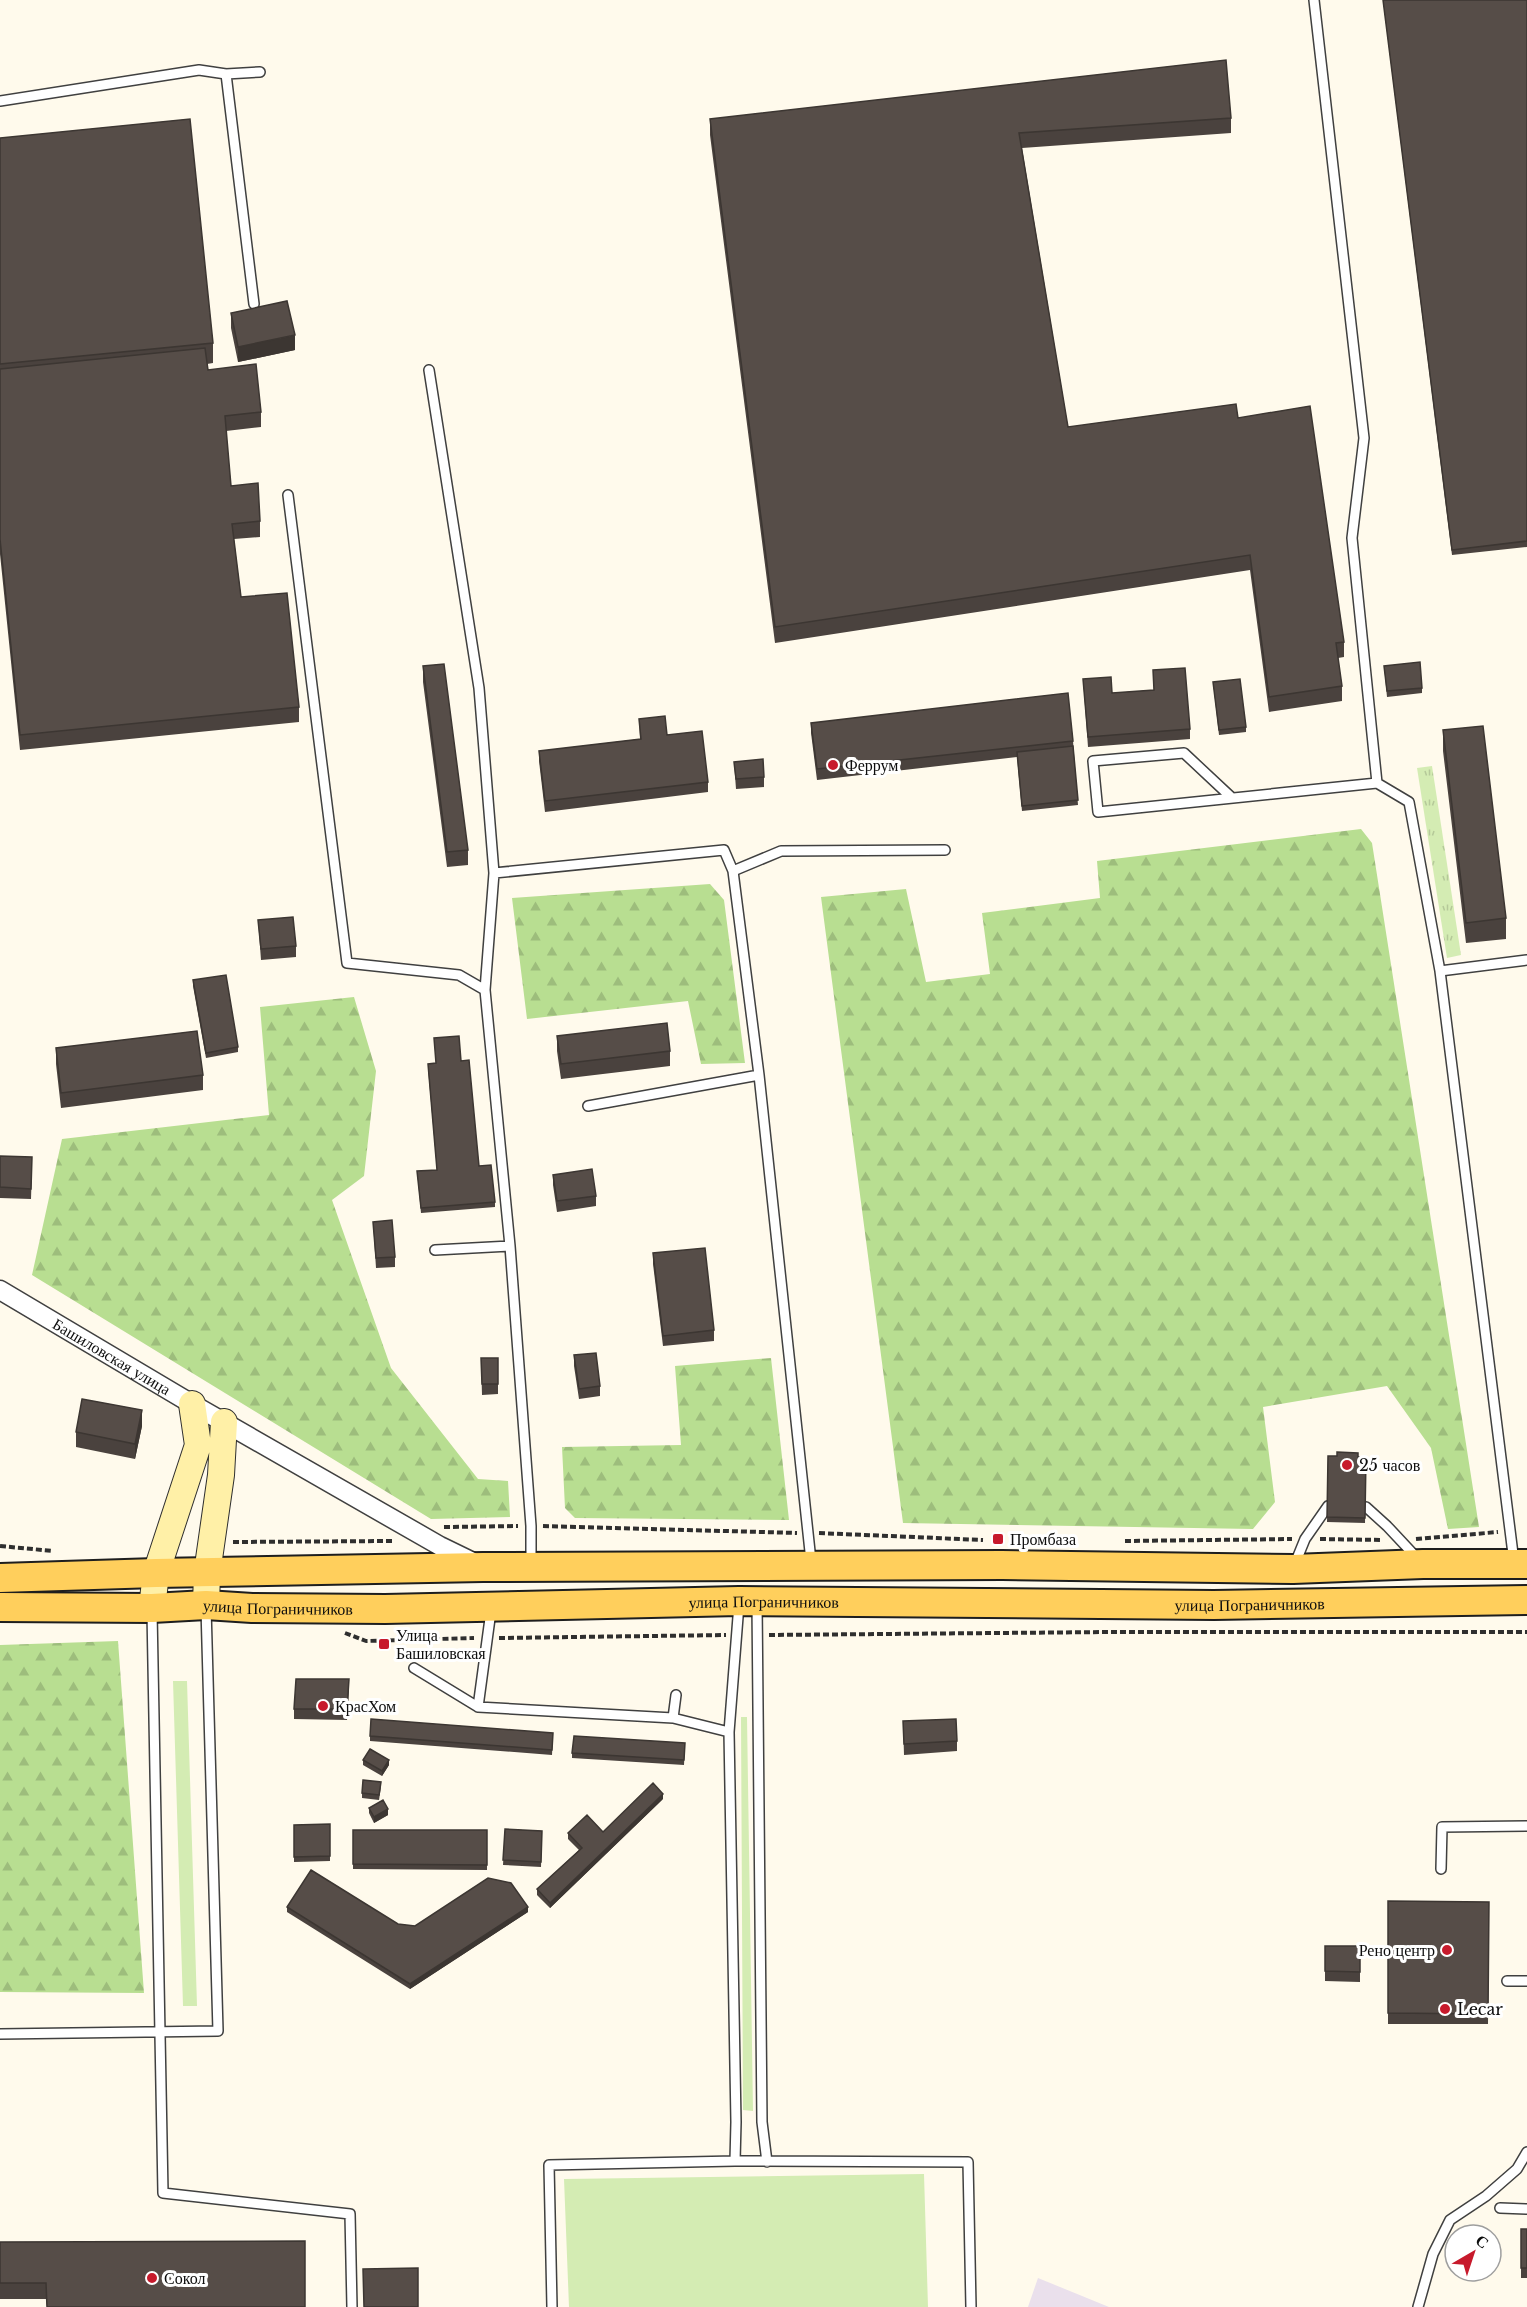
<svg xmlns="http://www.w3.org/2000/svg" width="1527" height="2307" font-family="'Libre Baskerville',serif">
	<defs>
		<pattern id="forest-firs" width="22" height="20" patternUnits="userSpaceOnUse" patternTransform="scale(1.5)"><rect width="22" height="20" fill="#b8de91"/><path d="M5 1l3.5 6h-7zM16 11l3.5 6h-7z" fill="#9dbd7c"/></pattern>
		<pattern id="park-tufts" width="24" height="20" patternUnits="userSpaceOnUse" patternTransform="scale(1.5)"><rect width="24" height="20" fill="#d4ecb3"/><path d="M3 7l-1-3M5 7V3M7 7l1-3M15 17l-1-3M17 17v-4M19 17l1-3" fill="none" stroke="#b5c999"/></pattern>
	</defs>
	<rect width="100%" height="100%" fill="#fffaec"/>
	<path fill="#eae0ec" d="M 1038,2278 L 1109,2307 L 1028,2307 Z"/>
	<path fill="#d4ecb3" d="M 173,1681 L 187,1681 L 197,2006 L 183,2006 Z
		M 741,1717 L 747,1717 L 753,2111 L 743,2110 Z
		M 924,2174 L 928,2307 L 569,2307 L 564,2179 Z"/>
	<path fill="url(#forest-firs)" d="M 1361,829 L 1372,843 L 1479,1527 L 1448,1529 L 1431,1448 L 1387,1386 L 1263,1407 L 1275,1502 L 1253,1529 L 903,1523 L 821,897 L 906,889 L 926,982 L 990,974 L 982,913 L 1100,898 L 1097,861 Z
		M 710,884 L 724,900 L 745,1063 L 701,1064 L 688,1001 L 527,1019 L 512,898 Z
		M 354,997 L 376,1071 L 364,1176 L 332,1200 L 391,1368 L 478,1479 L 508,1481 L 510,1517 L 431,1519 L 32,1275 L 62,1139 L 269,1115 L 260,1007 Z
		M 771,1358 L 789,1520 L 575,1518 L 565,1508 L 562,1447 L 681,1445 L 675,1366 Z
		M 118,1641 L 144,1993 L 0,1992 L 0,1645 Z"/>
	<path fill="url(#park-tufts)" d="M 1432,766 L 1461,955 L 1447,958 L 1417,768 Z"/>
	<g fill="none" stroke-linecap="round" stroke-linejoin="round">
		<g stroke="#404040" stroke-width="12">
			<path id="service" d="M 1314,0 L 1364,438 L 1352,538 L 1377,783 L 1409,802 L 1440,971 L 1514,1562
				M 226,74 L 254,304
				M 0,101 L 199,70 L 226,74 L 260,72
				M 429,370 L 479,688 L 494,873
				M 288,495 L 347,963 L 459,975 L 485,990
				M 1231,797 L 1184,753 L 1093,761 L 1098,812 L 1377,783
				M 733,871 L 781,851 L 945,850
				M 1440,971 L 1527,960
				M 588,1106 L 759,1075
				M 435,1250 L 510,1246
				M 1366,1507 L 1387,1526 L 1417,1558
				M 531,1564 L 531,1526 L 510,1246 L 485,990 L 494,873 L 724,850 L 733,871 L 759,1075 L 811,1561
				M 1294,1566 L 1305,1539 L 1328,1506
				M 757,1603 L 762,2122 L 767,2162
				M 152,1612 L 163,2193 L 350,2214 L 352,2307
				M 414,1668 L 478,1707 L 673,1718 L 729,1732
				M 478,1707 L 491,1611
				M 673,1718 L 676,1695
				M 1441,1869 L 1442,1827 L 1527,1826
				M 1507,1981 L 1527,1981
				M 0,2034 L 218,2031 L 206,1608
				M 735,2161 L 736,2122 L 729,1732 L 739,1604
				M 1500,2208 L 1527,2209
				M 552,2307 L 549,2165 L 735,2161 L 968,2162 L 971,2307
				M 1418,2307 L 1433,2254 L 1450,2220 L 1486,2196 L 1517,2169 L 1527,2152"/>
		</g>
		<g stroke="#404040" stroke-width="21">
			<g id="minor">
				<path id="s1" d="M 0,1290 L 192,1404 L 440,1546 L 477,1564"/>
			</g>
		</g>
		<g stroke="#2f2f2f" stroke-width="28">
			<path id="secondary" d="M 206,1605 L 207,1573 L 221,1475 L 224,1422
				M 152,1608 L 156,1573 L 198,1445 L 192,1404"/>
		</g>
		<g stroke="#1e1e1e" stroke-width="32">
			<g id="primary">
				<path d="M 0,1578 L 156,1573 L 483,1567 L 1002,1565 L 1293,1569 L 1423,1564 L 1527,1564"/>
				<path id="s2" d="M 0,1607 L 152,1608 L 206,1605 L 252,1608 L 385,1609 L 739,1601 L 1214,1605 L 1527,1600"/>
			</g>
		</g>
		<path stroke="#2f2f2f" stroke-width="4" stroke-dasharray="6 3" stroke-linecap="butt" d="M 543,1526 L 797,1533
			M 444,1527 L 518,1526
			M 819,1533 L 983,1540
			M 1320,1539 L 1382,1540
			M 1416,1539 L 1498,1532
			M 1125,1541 L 1292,1539
			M 233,1542 L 394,1541
			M 0,1546 L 53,1551
			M 345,1633 L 366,1641 L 474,1638
			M 769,1635 L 1111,1632 L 1527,1632
			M 499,1638 L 726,1635"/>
		<use href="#service" stroke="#fff" stroke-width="9"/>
		<use href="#minor" stroke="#fff" stroke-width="18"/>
		<use href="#secondary" stroke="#fff0a7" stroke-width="26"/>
		<use href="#primary" stroke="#ffcf5c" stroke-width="28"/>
	</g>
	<path fill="#4a423e" d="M 1383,0 L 1527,0 L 1527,547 L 1452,555 Z
		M 1231,118 L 1231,133 L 1022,148 L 1068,427 L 1238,418 L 1344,642 L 1344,657 L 1338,658 L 1342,686 L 1342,701 L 1269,712 L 1250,570 L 775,643 L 710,135 L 710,119 Z
		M 0,138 L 213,343 L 213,363 L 207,364 L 208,370 L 261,412 L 261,427 L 226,431 L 231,486 L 260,521 L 260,537 L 234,539 L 241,597 L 299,707 L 299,722 L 20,750 L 0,554 Z
		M 231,313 L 295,350 L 238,362 L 231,328 Z
		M 423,666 L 468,850 L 468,865 L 447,867 L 423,682 Z
		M 1384,666 L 1422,688 L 1422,693 L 1387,697 Z
		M 1153,670 L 1190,729 L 1190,739 L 1088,747 L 1083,679 L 1112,693 L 1154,690 Z
		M 1213,682 L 1246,727 L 1246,732 L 1219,735 Z
		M 639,719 L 667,735 L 708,782 L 708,792 L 545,812 L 539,761 L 539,751 L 640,739 Z
		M 811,723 L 1073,741 L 1078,805 L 1022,811 L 1017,757 L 817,780 L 811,733 Z
		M 1443,730 L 1506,918 L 1506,939 L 1466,943 L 1443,751 Z
		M 734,762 L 764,777 L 764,787 L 736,789 Z
		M 258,920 L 296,946 L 296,957 L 261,960 Z
		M 193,980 L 238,1047 L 238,1052 L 206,1058 L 193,986 Z
		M 557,1036 L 670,1051 L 670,1066 L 561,1079 L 557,1051 Z
		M 56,1048 L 203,1075 L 203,1090 L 61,1108 L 56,1064 Z
		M 461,1061 L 479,1166 L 495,1202 L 495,1207 L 421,1213 L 417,1171 L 437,1170 L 428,1069 Z
		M 0,1156 L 32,1167 L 31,1199 L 0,1198 Z
		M 553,1175 L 596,1196 L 596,1206 L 557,1212 L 553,1185 Z
		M 373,1222 L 395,1257 L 395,1267 L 376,1268 Z
		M 653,1253 L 714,1330 L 714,1341 L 663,1346 L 653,1264 Z
		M 574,1355 L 600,1386 L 600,1396 L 579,1399 L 574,1366 Z
		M 481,1358 L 498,1358 L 498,1394 L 482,1395 Z
		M 142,1426 L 135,1459 L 76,1447 L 76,1432 Z
		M 1328,1456 L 1366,1457 L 1365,1523 L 1327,1522 Z
		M 349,1690 L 347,1720 L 294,1719 L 294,1709 Z
		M 903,1721 L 957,1741 L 957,1751 L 904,1755 Z
		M 553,1733 L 552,1755 L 370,1741 L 370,1736 Z
		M 685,1743 L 684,1765 L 572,1758 L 572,1753 Z
		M 363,1760 L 389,1765 L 382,1776 L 363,1765 Z
		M 381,1787 L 379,1800 L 362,1798 L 362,1793 Z
		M 663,1799 L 550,1908 L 537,1895 L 537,1889 L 579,1850 L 568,1839 L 568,1833 L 603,1832 Z
		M 369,1808 L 388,1815 L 374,1823 L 369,1813 Z
		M 330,1824 L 330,1861 L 294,1862 L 294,1825 Z
		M 505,1829 L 542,1831 L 541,1867 L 503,1865 Z
		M 353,1830 L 487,1830 L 487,1870 L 353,1869 Z
		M 1388,1901 L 1489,1902 L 1488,2024 L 1388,2024 Z
		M 287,1907 L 398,1924 L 415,1926 L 528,1912 L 410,1989 L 287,1912 Z
		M 1325,1946 L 1360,1946 L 1360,1982 L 1325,1981 Z
		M 1521,2229 L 1527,2229 L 1527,2278 L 1521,2278 Z
		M 0,2242 L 305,2307 L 47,2307 L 46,2299 L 0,2299 Z"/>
	<path fill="#3c3632" d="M 295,335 L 295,350 L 238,362 L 238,347 Z
		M 142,1410 L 142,1426 L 135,1459 L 135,1444 Z
		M 389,1760 L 389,1765 L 382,1776 L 382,1771 Z
		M 663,1794 L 663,1799 L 550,1908 L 550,1903 Z
		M 388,1809 L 388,1815 L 374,1823 L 374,1817 Z
		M 528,1907 L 528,1912 L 410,1989 L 410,1984 Z"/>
	<path fill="#564d48" stroke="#3c3632" stroke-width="1.5" d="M 1383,0 L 1527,0 L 1527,541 L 1452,550 Z
		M 1226,60 L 1231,118 L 1019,133 L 1068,427 L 1236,404 L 1238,418 L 1310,406 L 1344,642 L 1336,643 L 1342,686 L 1269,697 L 1250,555 L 775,627 L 710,119 Z
		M 190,119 L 213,343 L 0,364 L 0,138 Z
		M 287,301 L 295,335 L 238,347 L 231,313 Z
		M 205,348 L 208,370 L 256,364 L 261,412 L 225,416 L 231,486 L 258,483 L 260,521 L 232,524 L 241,597 L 287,593 L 299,707 L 20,735 L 0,539 L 0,369 Z
		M 1420,662 L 1422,688 L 1387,691 L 1384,666 Z
		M 444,664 L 468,850 L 447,852 L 423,666 Z
		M 1185,668 L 1190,729 L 1088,737 L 1083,679 L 1111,677 L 1112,693 L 1154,690 L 1153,670 Z
		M 1240,679 L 1246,727 L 1219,730 L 1213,682 Z
		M 1068,693 L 1073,741 L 817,769 L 811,723 Z
		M 665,716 L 667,735 L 702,731 L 708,782 L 545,801 L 539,751 L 641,739 L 639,719 Z
		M 1483,726 L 1506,918 L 1466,923 L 1443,730 Z
		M 1073,746 L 1078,800 L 1022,806 L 1017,752 Z
		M 763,759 L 764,777 L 736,779 L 734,762 Z
		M 293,917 L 296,946 L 261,949 L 258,920 Z
		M 226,975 L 238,1047 L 206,1053 L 193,980 Z
		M 667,1023 L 670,1051 L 561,1064 L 557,1036 Z
		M 197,1031 L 203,1075 L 61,1093 L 56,1048 Z
		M 459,1036 L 461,1061 L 469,1060 L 479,1166 L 491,1165 L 495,1202 L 421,1208 L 417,1171 L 437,1170 L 428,1064 L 436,1063 L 434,1038 Z
		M 0,1156 L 32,1157 L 31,1189 L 0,1187 Z
		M 592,1169 L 596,1196 L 557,1201 L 553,1175 Z
		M 392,1220 L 395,1257 L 376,1258 L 373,1222 Z
		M 705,1248 L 714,1330 L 663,1336 L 653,1253 Z
		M 596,1353 L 600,1386 L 579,1389 L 574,1355 Z
		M 481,1358 L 498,1358 L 498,1384 L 482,1384 Z
		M 82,1399 L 142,1410 L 135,1444 L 76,1432 Z
		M 1337,1452 L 1358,1453 L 1358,1457 L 1366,1457 L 1365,1518 L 1327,1517 L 1328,1456 L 1337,1456 Z
		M 296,1679 L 349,1679 L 347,1709 L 294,1709 Z
		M 371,1719 L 553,1733 L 552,1750 L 370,1736 Z
		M 956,1719 L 957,1741 L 904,1744 L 903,1721 Z
		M 574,1736 L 685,1743 L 684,1760 L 572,1753 Z
		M 370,1749 L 389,1760 L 382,1771 L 363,1760 Z
		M 363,1780 L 381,1782 L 379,1795 L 362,1793 Z
		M 653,1783 L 663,1794 L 550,1903 L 537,1889 L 582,1848 L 568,1833 L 587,1815 L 603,1832 Z
		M 383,1800 L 388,1809 L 374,1817 L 369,1808 Z
		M 330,1824 L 330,1856 L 294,1857 L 294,1825 Z
		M 505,1829 L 542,1831 L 541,1862 L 503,1860 Z
		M 353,1830 L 487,1830 L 487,1865 L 353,1864 Z
		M 311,1870 L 398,1924 L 415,1926 L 488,1878 L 511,1883 L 528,1907 L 410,1984 L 287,1907 Z
		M 1388,1901 L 1489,1902 L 1488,2014 L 1388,2013 Z
		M 1325,1946 L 1360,1946 L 1360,1972 L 1325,1971 Z
		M 1521,2229 L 1527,2229 L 1527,2268 L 1521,2268 Z
		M 305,2241 L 305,2307 L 47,2307 L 46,2283 L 0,2283 L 0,2242 Z
		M 418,2268 L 418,2307 L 364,2307 L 363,2269 Z"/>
	<g fill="#c71a2c" stroke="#fff" stroke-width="2">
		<circle cx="833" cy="765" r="6"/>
		<circle cx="1347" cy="1465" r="6"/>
		<rect x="992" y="1533" width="12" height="12" rx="3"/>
		<rect x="378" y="1638" width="12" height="12" rx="3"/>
		<circle cx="323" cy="1706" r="6"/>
		<circle cx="1447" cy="1950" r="6"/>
		<circle cx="1445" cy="2009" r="6"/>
		<circle cx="152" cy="2278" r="6"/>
	</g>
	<g text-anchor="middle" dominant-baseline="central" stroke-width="6" stroke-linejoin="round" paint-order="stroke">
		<g font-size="16" fill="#0d0d0d" stroke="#fff" text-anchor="start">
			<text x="845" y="765">Феррум</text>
			<text x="1359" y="1465">25 часов</text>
			<text x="1010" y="1539">Промбаза</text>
			<text x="396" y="1635">Улица<tspan x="396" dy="18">Башиловская</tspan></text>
			<text x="335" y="1706">КрасХом</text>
			<text x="1435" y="1950" text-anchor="end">Рено центр</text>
			<text x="1457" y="2009">Lecar</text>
			<text x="164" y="2278">Сокол</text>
		</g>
		<g font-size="16" fill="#0d0d0d" stroke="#fff">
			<text stroke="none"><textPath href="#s1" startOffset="130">Башиловская улица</textPath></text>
			<text stroke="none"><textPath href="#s2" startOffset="764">улица Пограничников</textPath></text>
			<text stroke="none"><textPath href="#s2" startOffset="1250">улица Пограничников</textPath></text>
			<text stroke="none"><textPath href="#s2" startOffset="278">улица Пограничников</textPath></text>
		</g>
	</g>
	<g transform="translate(1473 2253) rotate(39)"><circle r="28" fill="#ffffff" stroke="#9e9e9e" stroke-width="1.5"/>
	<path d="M0-4.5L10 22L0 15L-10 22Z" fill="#c71a2c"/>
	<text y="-9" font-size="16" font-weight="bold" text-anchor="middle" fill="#0d0d0d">С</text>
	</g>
</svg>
